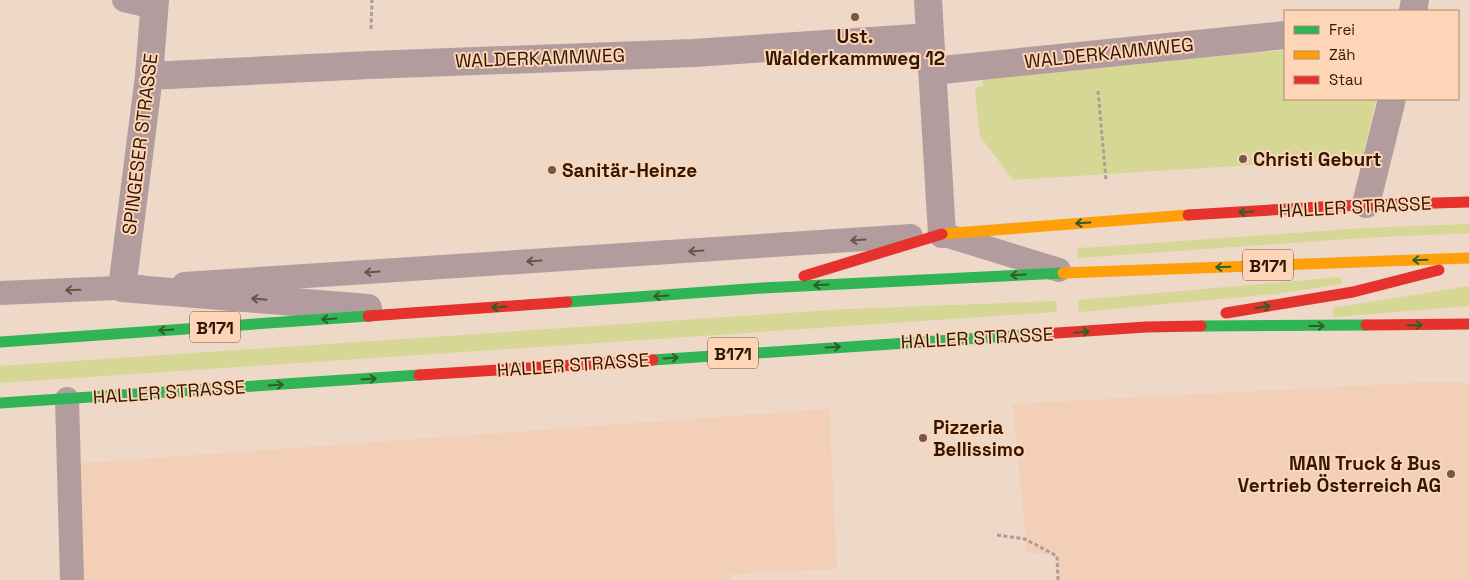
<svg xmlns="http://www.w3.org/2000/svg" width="1469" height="580" font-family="'Space Grotesk',sans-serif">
	<rect width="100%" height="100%" fill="#eed8c7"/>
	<path fill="#f2cfb6" d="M 1430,382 L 1469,383 L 1469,580 L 1058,580 L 1057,556 L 1027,552 L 1013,404 Z
		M 829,409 L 837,569 L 731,574 L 730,580 L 66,580 L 61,465 Z"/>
	<path fill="#d6d695" d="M 1285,50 L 1285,99 L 1376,99 L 1363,158 L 1013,180 L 980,136 L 975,90 L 977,87 L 983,86 L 983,79 L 987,75 Z
		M 1469,224 L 1469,233 L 1362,238 L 1078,258 L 1077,248 L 1098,247 L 1363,228 Z
		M 1340,277 L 1342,284 L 1275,294 L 1079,312 L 1078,300 Z
		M 1469,286 L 1469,306 L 1333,317 L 1333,308 Z
		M 1056,301 L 1057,312 L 0,383 L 0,366 L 847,309 Z"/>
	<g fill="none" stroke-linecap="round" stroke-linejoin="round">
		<path stroke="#af9c9a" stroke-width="3" stroke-dasharray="4 2.5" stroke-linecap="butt" d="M 371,29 L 372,0
			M 1098,91 L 1106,180
			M 997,535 L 1025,539 L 1057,556 L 1058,580"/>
		<path stroke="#b29c9d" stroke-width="24" d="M 124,0 L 154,7
			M 945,235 L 1059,270
			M 184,284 L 911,236
			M 0,293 L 141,287
			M 67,399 L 72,580"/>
		<path stroke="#b29c9d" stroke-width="28" d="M 155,0 L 149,76 L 122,288 L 368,308
			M 928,0 L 942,234
			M 1413,11 L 1415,0
			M 932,71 L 1285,35
			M 149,76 L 370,65 L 694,53 L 930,37
			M 1366,204 L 1392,99"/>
		<path stroke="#30b455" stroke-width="11" d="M 567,302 L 762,288 L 1063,273
			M 1201,326 L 1366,325
			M 0,342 L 368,316
			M 653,360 L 1042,334
			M 0,403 L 419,375"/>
		<path stroke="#ff9f0a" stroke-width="11" d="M 942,234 L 1188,215
			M 1063,273 L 1469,258"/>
		<path stroke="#e5322d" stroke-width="11" d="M 1188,215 L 1337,206 L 1469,202
			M 804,276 L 942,234
			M 1226,313 L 1353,292 L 1439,270
			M 368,316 L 567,302
			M 1366,325 L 1469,324
			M 1042,334 L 1146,327 L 1201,326
			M 419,375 L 653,360"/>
	</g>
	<defs><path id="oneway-shaft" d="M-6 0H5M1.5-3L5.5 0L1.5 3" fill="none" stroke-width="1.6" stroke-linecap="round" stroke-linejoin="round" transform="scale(1.25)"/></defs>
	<g stroke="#305e28">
		<use href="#oneway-shaft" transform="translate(1246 212) rotate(176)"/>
		<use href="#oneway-shaft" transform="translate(1083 223) rotate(177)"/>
		<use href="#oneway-shaft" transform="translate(1420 260) rotate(178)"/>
		<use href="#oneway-shaft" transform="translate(1223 267) rotate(178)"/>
		<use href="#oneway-shaft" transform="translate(1018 275) rotate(177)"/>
		<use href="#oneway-shaft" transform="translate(821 285) rotate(177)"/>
		<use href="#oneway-shaft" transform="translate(661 296) rotate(176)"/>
		<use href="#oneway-shaft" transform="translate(499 307) rotate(176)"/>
		<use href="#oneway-shaft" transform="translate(1263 307) rotate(-9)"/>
		<use href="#oneway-shaft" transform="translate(329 319) rotate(176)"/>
		<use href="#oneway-shaft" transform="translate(1415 325) rotate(-1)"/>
		<use href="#oneway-shaft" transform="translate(1317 326)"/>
		<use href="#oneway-shaft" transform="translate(166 330) rotate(176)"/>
		<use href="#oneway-shaft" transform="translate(1082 332) rotate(-5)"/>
		<use href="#oneway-shaft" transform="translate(833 347) rotate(-3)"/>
		<use href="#oneway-shaft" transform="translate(671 358) rotate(-4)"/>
		<use href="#oneway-shaft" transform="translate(369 379) rotate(-4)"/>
		<use href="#oneway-shaft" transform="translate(276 385) rotate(-4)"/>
	</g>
	<g stroke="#6a5349">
		<use href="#oneway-shaft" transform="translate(858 240) rotate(176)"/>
		<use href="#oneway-shaft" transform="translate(696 251) rotate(176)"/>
		<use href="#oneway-shaft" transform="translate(534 261) rotate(176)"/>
		<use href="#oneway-shaft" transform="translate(372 272) rotate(176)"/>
		<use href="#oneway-shaft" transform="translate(73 290) rotate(178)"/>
		<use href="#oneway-shaft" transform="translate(259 299) rotate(-175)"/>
	</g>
	<g fill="#725b48" stroke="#fed5b7" stroke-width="2">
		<circle cx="855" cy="17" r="5"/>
		<circle cx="1243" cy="159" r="5"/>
		<circle cx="552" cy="170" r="5"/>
		<circle cx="923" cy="438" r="5"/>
		<circle cx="1451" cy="474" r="5"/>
	</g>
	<g text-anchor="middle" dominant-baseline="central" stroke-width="4" stroke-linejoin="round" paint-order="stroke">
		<g fill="#fed5b7" stroke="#6e513a" stroke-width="1">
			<rect x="1243" y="249.5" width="50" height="31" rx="4"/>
			<rect x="190" y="311.5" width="50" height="31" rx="4"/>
			<rect x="708" y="337.5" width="50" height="31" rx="4"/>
		</g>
		<g font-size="18" font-weight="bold" fill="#301804">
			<text x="1268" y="265">B171</text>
			<text x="215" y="327">B171</text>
			<text x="733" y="353">B171</text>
		</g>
		<g font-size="19" font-weight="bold" fill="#301804" stroke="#fed5b7" text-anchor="start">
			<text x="855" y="36" text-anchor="middle">Ust.<tspan x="855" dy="22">Walderkammweg 12</tspan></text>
			<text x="1253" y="159">Christi Geburt</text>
			<text x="562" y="170">Sanitär-Heinze</text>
			<text x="933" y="427">Pizzeria<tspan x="933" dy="22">Bellissimo</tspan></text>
			<text x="1441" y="463" text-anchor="end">MAN Truck &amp; Bus<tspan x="1441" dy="22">Vertrieb Österreich AG</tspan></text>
		</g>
		<g font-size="19" fill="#301804" stroke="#fed5b7">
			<text transform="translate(1109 53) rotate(-6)">WALDERKAMMWEG</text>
			<text transform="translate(540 58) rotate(-2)">WALDERKAMMWEG</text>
			<text transform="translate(140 144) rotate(-83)">SPINGESER STRASSE</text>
			<text transform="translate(1355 207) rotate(-3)">HALLER STRASSE</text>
			<text transform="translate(977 338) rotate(-3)">HALLER STRASSE</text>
			<text transform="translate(573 365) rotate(-4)">HALLER STRASSE</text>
			<text transform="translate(169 392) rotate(-4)">HALLER STRASSE</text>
		</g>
	</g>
	<rect x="1284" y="10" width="175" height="90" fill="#fed5b7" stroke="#ac896f"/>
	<rect x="1294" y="26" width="25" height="8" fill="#30b455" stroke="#ac896f"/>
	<text x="1329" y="35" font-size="15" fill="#301804">Frei</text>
	<rect x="1294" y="51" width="25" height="8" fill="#ff9f0a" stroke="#ac896f"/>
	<text x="1329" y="60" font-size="15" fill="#301804">Zäh</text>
	<rect x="1294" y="76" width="25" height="8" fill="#e5322d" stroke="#ac896f"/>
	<text x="1329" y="85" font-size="15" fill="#301804">Stau</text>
</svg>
